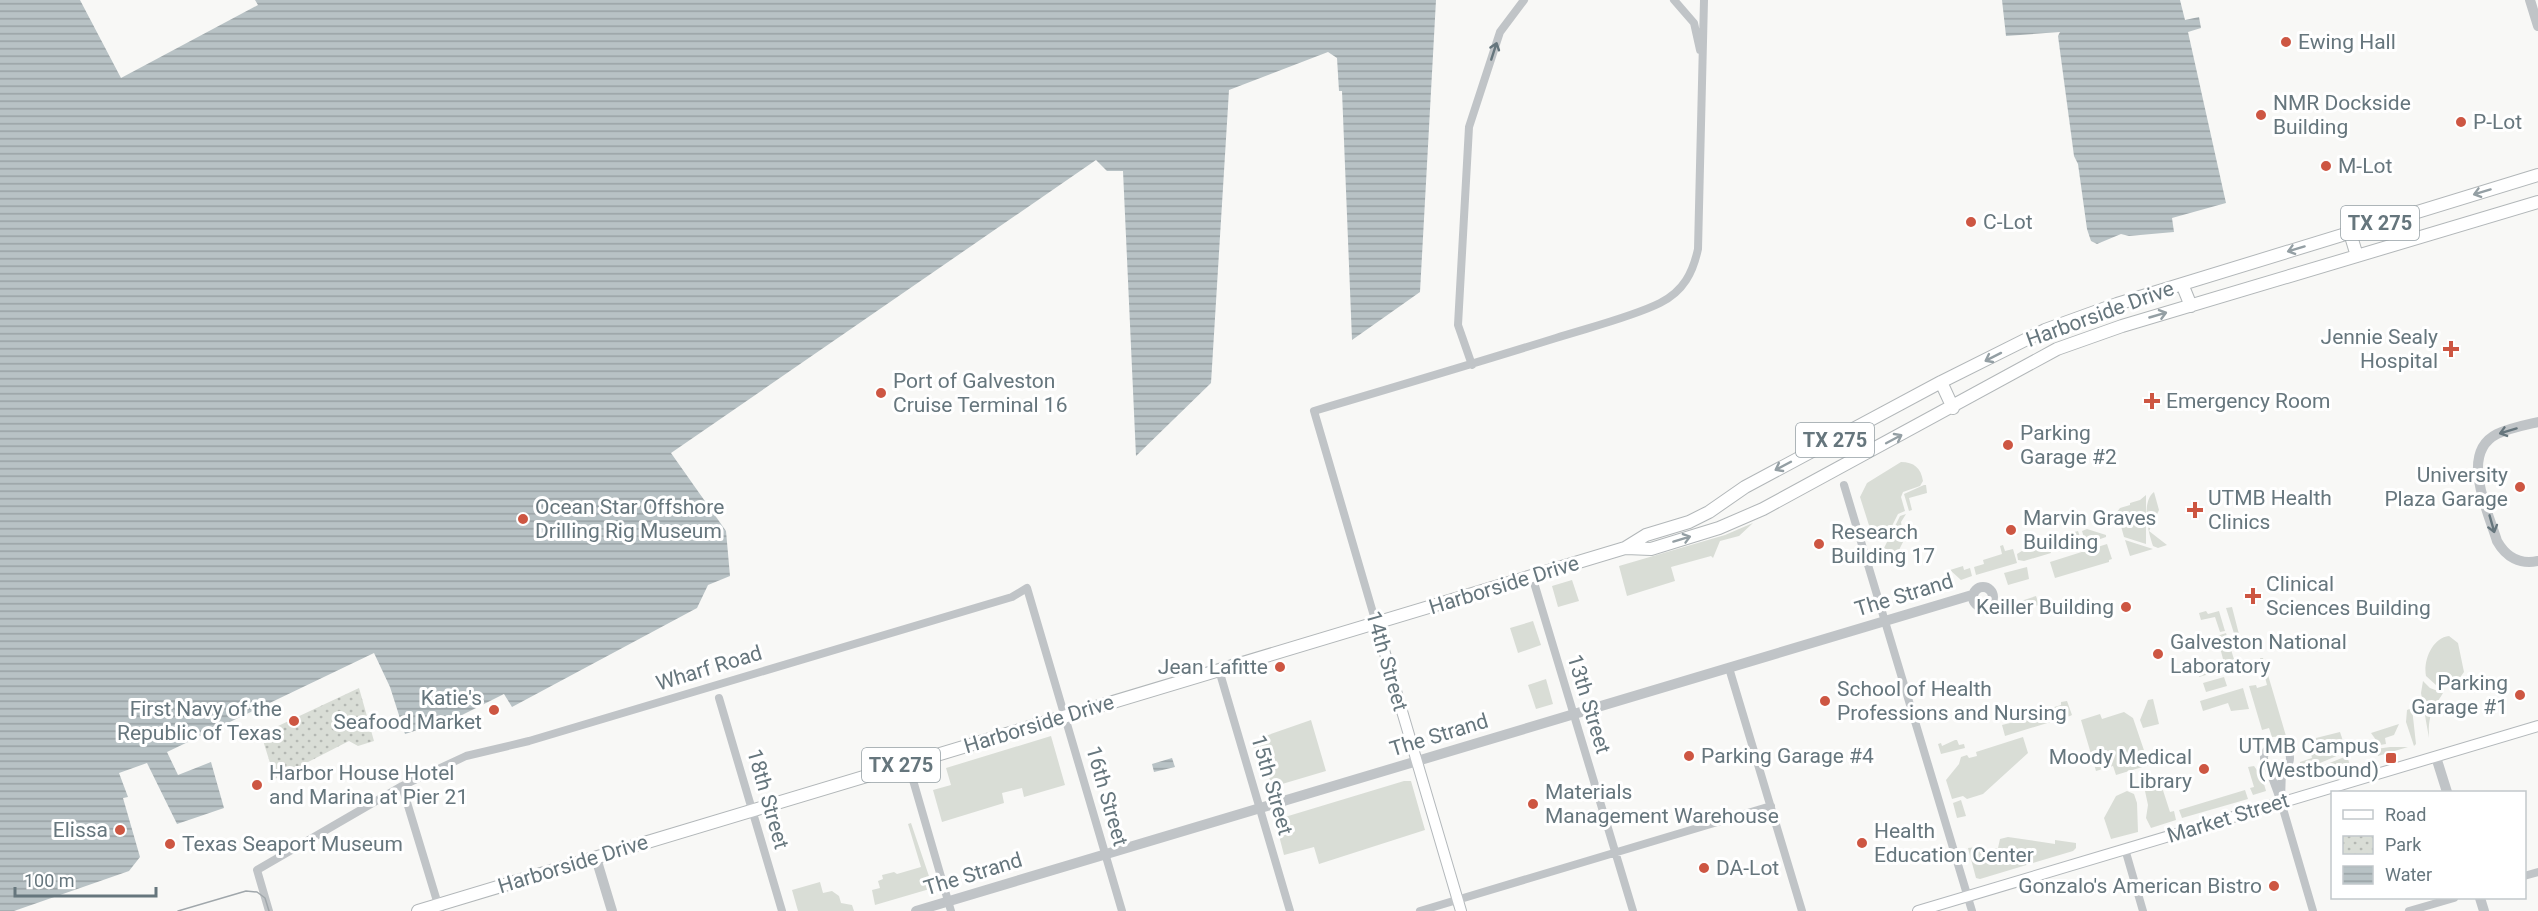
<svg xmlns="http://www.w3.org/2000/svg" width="2538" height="911" font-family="Roboto,sans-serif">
	<defs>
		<pattern id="park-dots" width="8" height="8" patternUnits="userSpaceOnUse" patternTransform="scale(1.5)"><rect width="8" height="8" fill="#d9ddd6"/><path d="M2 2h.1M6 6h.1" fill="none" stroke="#b4b8b3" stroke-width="1.8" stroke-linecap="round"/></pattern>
		<pattern id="water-rules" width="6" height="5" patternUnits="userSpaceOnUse" patternTransform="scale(1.5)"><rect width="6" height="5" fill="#b8c2c5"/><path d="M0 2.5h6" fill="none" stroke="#99a2a5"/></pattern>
	</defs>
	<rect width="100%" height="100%" fill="#f8f8f6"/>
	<path fill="#d9ddd6" d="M 1901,462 C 1914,462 1921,468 1923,481 L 1920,486 L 1903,492 L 1901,497 L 1905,511 L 1898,514 L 1886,538 L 1874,541 L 1860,497 L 1867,483 Z
		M 1924,485 L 1926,485 L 1927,493 L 1909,498 L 1912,510 L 1909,511 L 1904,494 Z
		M 2154,492 L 2159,510 L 2149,531 L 2167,545 L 2158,548 L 2153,546 C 2148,532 2141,502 2154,492 Z
		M 2146,495 L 2146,544 L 2124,537 L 2117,512 L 2120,508 L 2130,505 L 2130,503 L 2140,500 Z
		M 1906,514 L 1901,522 L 1904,540 L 1899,550 L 1900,556 L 1884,548 L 1900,516 Z
		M 1753,523 L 1739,536 L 1720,541 L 1713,558 L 1711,556 L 1671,567 L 1675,581 L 1627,596 L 1619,566 L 1725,535 Z
		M 2087,529 L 2106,535 L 2106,537 L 2086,544 L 2082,531 Z
		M 2078,531 L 2082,543 L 2063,548 L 2062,545 L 2060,546 L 2057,537 Z
		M 2125,540 L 2153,549 L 2130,556 Z
		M 2048,543 L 2051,553 L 2024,561 L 2018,560 L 2017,554 L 2030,546 Z
		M 2107,544 L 2112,559 L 2109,560 L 2109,562 L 2055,578 L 2050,562 Z
		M 2003,545 L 2005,551 L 2013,549 L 2017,563 L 1976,575 L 1974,567 L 1984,564 L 1983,560 L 2002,554 L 2000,546 Z
		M 1963,566 L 1964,570 L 1970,568 L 1972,576 L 1961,580 L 1950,570 Z
		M 2027,567 L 2029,579 L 2008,585 L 2004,573 Z
		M 1572,580 L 1579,601 L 1558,607 L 1552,586 Z
		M 2036,596 L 2039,605 L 2020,610 L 2018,602 Z
		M 2232,607 L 2241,642 L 2237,643 L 2226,608 Z
		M 2206,611 L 2208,614 L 2219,611 L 2225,631 L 2220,632 L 2215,617 L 2201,620 L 2199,613 Z
		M 1533,621 L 1541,645 L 1518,653 L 1510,628 Z
		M 2226,633 L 2236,666 L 2199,677 L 2201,672 L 2215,668 L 2215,665 L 2220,664 L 2219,660 L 2223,659 L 2217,636 Z
		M 2449,636 L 2458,643 L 2464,672 L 2459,679 L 2436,685 L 2426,676 C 2423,661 2432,638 2449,636 Z
		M 2260,658 L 2263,658 L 2286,736 L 2272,737 L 2269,728 L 2262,730 L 2249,686 L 2256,685 L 2257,688 L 2267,685 Z
		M 2224,677 L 2227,686 L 2206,692 L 2203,683 Z
		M 1546,679 L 1553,704 L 1536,709 L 1528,685 Z
		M 2423,681 L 2430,688 L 2443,693 C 2432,711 2428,715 2429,738 L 2421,693 Z
		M 2243,688 L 2249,709 L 2231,711 L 2228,703 L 2203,711 L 2200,701 Z
		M 2153,699 L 2159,724 L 2143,728 L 2140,720 L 2148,700 Z
		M 2067,701 L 2072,715 L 2070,716 L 2005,736 L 2002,725 L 2018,721 L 2018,718 L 2061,705 L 2061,702 Z
		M 2412,708 L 2416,744 L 2414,746 L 2406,722 L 2407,710 Z
		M 2124,712 L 2133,718 L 2149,765 L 2116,775 L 2113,766 L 2096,771 L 2081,720 L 2100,714 L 2102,719 Z
		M 1311,720 L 1326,771 L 1272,787 L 1260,747 L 1253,748 L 1251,741 Z
		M 2399,724 L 2394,735 L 2385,738 L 2386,744 L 2374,746 L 2373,742 L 2376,740 L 2371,733 Z
		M 2340,732 L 2343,741 L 2309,751 L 2316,738 Z
		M 1051,736 L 1065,785 L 1024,797 L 1022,788 L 1002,793 L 1004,803 L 942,822 L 933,790 L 951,785 L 946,768 Z
		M 2023,737 L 2028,753 L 1983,794 L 1967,799 L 1963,796 L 1952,799 L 1946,780 L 1959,764 L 1961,757 L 1967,755 L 1969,758 L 1977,756 L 1976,752 Z
		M 1955,740 L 1957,740 L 1959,745 L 1964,744 L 1965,748 L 1941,754 L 1938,744 L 1941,743 L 1942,746 Z
		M 2344,744 L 2346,752 L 2313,766 L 2291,780 L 2300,767 L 2300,762 L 2312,758 L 2311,754 Z
		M 2390,747 L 2408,747 L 2378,756 L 2376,749 Z
		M 2347,756 L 2350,765 L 2300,780 L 2322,766 Z
		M 2254,766 L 2262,777 L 2266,791 L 2253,795 L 2250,788 L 2254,787 L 2248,767 Z
		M 1404,781 L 1411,781 L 1425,830 L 1319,864 L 1314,847 L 1284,855 L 1275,820 Z
		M 2160,781 L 2170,812 L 2174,811 L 2176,820 L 2151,828 L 2146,818 L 2148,805 L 2145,791 L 2149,785 Z
		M 2245,790 L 2248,799 L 2182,818 L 2179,810 Z
		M 2127,791 L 2134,794 L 2137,803 L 2138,832 L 2111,839 L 2104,818 L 2116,796 Z
		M 1961,800 L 1966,816 L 1957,818 L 1953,803 Z
		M 911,823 L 933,888 L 875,905 L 872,890 L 880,888 L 878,881 L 883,879 L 882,875 L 894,872 L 897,874 L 921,867 L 908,824 Z
		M 2008,837 L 2055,844 L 2055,840 L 2076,843 L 2076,848 L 2073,851 L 1980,879 L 1976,878 L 1968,848 L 1976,847 L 1982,853 L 1998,848 L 2000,839 Z
		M 820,882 L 823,893 L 832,891 L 839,896 L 841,903 L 852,905 L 854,911 L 798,911 L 792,890 Z"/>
	<path fill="url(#park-dots)" d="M 359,688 L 374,741 L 358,746 L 349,741 L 275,779 L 261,734 Z"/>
	<path fill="url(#water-rules)" d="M 0,0 L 80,0 L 121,78 L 258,5 L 255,0 L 1436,0 L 1420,292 L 1352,340 L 1342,91 L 1339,91 L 1337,58 L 1328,52 L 1229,90 L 1211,383 L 1136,456 L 1123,171 L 1107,171 L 1096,160 L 671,453 L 726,531 L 730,576 L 708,585 L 697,608 L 512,707 L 504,694 L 458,717 L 405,734 L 390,687 L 374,653 L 167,752 L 178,775 L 211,762 L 224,808 L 177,824 L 147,763 L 119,773 L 128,797 L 123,798 L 140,857 L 129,871 L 14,911 L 0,911 Z
		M 2002,0 L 2180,0 L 2185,20 L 2199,17 L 2201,28 L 2188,32 L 2226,203 L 2172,218 L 2174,232 L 2129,236 L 2121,234 L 2097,244 L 2091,241 L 2087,229 L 2078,164 L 2074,156 L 2058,36 L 2060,32 L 2006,36 Z
		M 1172,758 L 1175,767 L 1154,772 L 1152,764 Z"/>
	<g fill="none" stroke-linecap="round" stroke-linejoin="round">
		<g stroke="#b3b8bb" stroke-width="12">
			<path id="secondary" d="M 1376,623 L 1461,911
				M 1918,911 L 2538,726"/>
		</g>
		<g stroke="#b2b7b9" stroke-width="14">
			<path id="primary" d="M 2350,233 L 2357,256
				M 2182,284 L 2191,306
				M 1941,382 L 1953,408
				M 1626,548 L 1651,549 L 1719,528 L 1763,509 L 2057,349 L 2122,326 L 2538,202
				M 418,911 L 1625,548 L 1646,535 L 1689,522 L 1709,512 L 1745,487 L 1941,382 L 2045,330 L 2117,304 L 2538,175"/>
		</g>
		<path stroke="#c0c4c7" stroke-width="8" d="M 1674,0 L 1694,23 L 1700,50
			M 1472,365 L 1458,325 L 1469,127 L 1500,32 L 1524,0
			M 1844,485 L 1972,911
			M 1532,576 L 1633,911
			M 1376,623 L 1314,411 C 1395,387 1476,363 1556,338 C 1587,328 1632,317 1660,303 C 1684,291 1693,272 1698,249 L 1704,0
			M 1729,668 L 1802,911
			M 1219,670 L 1290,911
			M 719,698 L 782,911
			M2264 758a13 13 0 1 1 26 0a13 13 0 1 1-26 0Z
			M 908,763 L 951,911
			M 2269,769 L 2281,802 L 2313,911
			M 402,786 L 440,911
			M 2281,801 L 2282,769
			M 2125,849 L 2143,911
			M 2524,876 L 2538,872
			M 269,911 L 257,870 L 402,786 L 466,756 L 529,741 L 1012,597 L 1027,588 L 1122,911
			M 1420,911 L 1771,806
			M 2409,911 L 2454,898"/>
		<path stroke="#c0c4c7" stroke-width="10" d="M 2530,0 L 2538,26
			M 2538,422 C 2525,425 2509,428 2497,434 C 2459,453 2488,511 2497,541 C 2506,557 2520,565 2538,561
			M1973 597a10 10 0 1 1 20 0a10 10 0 1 1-20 0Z
			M 2436,757 L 2447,792
			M 596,858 L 612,911
			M 2480,898 L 2484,911
			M 916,911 L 1972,595"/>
		<use href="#secondary" stroke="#fff" stroke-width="10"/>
		<use href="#primary" stroke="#fff" stroke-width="12"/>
		<path stroke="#a0a7ab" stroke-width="1.5" d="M 178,911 L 246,891 L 257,892 L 265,898 L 269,911"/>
	</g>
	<defs><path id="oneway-shaft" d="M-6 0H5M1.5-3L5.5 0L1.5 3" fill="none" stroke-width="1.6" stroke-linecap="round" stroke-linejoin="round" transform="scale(1.5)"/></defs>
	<g stroke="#66767d">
		<use href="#oneway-shaft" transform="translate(1494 51) rotate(-72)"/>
		<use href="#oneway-shaft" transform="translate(2508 431) rotate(163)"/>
		<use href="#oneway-shaft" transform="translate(2492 524) rotate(74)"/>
	</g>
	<g stroke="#949fa4">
		<use href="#oneway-shaft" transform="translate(2482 192) rotate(163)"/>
		<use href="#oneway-shaft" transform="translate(2296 249) rotate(163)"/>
		<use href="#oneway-shaft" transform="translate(2158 315) rotate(-16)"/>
		<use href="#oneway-shaft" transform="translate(1993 357) rotate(153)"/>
		<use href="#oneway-shaft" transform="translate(1894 439) rotate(-28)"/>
		<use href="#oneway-shaft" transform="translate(1783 466) rotate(152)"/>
		<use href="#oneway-shaft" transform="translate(1682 539) rotate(-17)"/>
	</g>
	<g fill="#cd5642" stroke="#fff" stroke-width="2">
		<circle cx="2286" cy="42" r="6"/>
		<circle cx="2261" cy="115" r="6"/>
		<circle cx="2461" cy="122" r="6"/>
		<circle cx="2326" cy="166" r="6"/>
		<circle cx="1971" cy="222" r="6"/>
		<path d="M2448 340h6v6h6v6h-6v6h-6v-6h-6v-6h6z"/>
		<circle cx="881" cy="393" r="6"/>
		<path d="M2149 392h6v6h6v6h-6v6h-6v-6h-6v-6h6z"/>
		<circle cx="2008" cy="445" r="6"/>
		<circle cx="2520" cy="487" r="6"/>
		<path d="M2192 501h6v6h6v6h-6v6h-6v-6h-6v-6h6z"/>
		<circle cx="523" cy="519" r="6"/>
		<circle cx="2011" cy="530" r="6"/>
		<circle cx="1819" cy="544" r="6"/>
		<path d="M2250 587h6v6h6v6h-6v6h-6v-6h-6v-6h6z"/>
		<circle cx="2126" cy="607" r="6"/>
		<circle cx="2158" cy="654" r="6"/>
		<circle cx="1280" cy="667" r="6"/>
		<circle cx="2520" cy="695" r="6"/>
		<circle cx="1825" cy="701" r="6"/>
		<circle cx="494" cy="710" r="6"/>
		<circle cx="294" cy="721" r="6"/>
		<circle cx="1689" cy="756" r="6"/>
		<rect x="2385" y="752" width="12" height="12" rx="3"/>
		<circle cx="2204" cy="769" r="6"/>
		<circle cx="257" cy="785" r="6"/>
		<circle cx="1533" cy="804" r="6"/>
		<circle cx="120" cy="830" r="6"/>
		<circle cx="1862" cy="843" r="6"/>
		<circle cx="170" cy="844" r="6"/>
		<circle cx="1704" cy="868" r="6"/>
		<circle cx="2274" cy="886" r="6"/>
	</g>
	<g text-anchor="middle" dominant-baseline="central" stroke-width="6" stroke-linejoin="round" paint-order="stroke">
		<g fill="#fff" stroke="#949fa4" stroke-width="1.5">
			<rect x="2341" y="206" width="78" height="34" rx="4.5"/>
			<rect x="1796" y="423" width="78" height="34" rx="4.5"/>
			<rect x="862" y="748" width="78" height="34" rx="4.5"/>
		</g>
		<g font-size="20" font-weight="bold" fill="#66767d">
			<text x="2380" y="223">TX 275</text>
			<text x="1835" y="440">TX 275</text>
			<text x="901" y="765">TX 275</text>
		</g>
		<g font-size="21" fill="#66767d" stroke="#fff" text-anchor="start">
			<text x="2298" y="42">Ewing Hall</text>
			<text x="2273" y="103">NMR Dockside<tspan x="2273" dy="24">Building</tspan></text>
			<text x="2473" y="122">P-Lot</text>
			<text x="2338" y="166">M-Lot</text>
			<text x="1983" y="222">C-Lot</text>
			<text x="2438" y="337" text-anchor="end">Jennie Sealy<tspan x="2438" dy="24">Hospital</tspan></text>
			<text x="893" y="381">Port of Galveston<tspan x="893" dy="24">Cruise Terminal 16</tspan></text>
			<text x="2166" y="401">Emergency Room</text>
			<text x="2020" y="433">Parking<tspan x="2020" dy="24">Garage #2</tspan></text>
			<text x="2508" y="475" text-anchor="end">University<tspan x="2508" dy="24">Plaza Garage</tspan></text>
			<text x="2208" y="498">UTMB Health<tspan x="2208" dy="24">Clinics</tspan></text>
			<text x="535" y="507">Ocean Star Offshore<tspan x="535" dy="24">Drilling Rig Museum</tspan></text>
			<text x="2023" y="518">Marvin Graves<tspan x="2023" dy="24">Building</tspan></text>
			<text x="1831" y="532">Research<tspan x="1831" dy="24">Building 17</tspan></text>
			<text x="2266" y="584">Clinical<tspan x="2266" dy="24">Sciences Building</tspan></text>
			<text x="2114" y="607" text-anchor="end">Keiller Building</text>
			<text x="2170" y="642">Galveston National<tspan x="2170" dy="24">Laboratory</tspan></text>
			<text x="1268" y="667" text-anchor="end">Jean Lafitte</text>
			<text x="2508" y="683" text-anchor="end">Parking<tspan x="2508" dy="24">Garage #1</tspan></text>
			<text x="1837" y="689">School of Health<tspan x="1837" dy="24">Professions and Nursing</tspan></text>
			<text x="482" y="698" text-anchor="end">Katie's<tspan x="482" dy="24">Seafood Market</tspan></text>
			<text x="282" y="709" text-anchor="end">First Navy of the<tspan x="282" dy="24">Republic of Texas</tspan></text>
			<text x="2379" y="746" text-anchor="end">UTMB Campus<tspan x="2379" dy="24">(Westbound)</tspan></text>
			<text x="1701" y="756">Parking Garage #4</text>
			<text x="2192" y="757" text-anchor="end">Moody Medical<tspan x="2192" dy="24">Library</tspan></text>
			<text x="269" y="773">Harbor House Hotel<tspan x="269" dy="24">and Marina at Pier 21</tspan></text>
			<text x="1545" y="792">Materials<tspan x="1545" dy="24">Management Warehouse</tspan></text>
			<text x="108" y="830" text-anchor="end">Elissa</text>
			<text x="1874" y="831">Health<tspan x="1874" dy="24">Education Center</tspan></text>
			<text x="182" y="844">Texas Seaport Museum</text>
			<text x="1716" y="868">DA-Lot</text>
			<text x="2262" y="886" text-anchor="end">Gonzalo's American Bistro</text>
		</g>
		<g font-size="21" fill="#66767d" stroke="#fff">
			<text transform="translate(2100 314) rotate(-20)">Harborside Drive</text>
			<text transform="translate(1504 585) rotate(-17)">Harborside Drive</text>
			<text transform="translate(1904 595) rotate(-17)">The Strand</text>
			<text transform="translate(1387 661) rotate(74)">14th Street</text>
			<text transform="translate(709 668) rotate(-17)">Wharf Road</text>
			<text transform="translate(1589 704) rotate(73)">13th Street</text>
			<text transform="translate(1039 724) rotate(-17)">Harborside Drive</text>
			<text transform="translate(1439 735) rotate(-17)">The Strand</text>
			<text transform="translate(1272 785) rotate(74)">15th Street</text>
			<text transform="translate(1107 796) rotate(74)">16th Street</text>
			<text transform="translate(768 799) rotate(74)">18th Street</text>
			<text transform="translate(2228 818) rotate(-17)">Market Street</text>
			<text transform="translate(573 864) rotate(-17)">Harborside Drive</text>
			<text transform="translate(973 874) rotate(-17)">The Strand</text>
		</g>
	</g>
	<rect x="2331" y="791" width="195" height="108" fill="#ffffff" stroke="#c2c8cb" stroke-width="1.5"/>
	<rect x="2343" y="810" width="30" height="9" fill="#ffffff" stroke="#c2c8cb" stroke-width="1.5"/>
	<text x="2385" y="821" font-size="18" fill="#66767d">Road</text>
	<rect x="2343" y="836" width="30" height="18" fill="url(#park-dots)" stroke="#c2c8cb" stroke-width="1.5"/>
	<text x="2385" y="851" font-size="18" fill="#66767d">Park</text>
	<rect x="2343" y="866" width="30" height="18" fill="url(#water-rules)" stroke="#c2c8cb" stroke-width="1.5"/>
	<text x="2385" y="881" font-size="18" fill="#66767d">Water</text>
	<path d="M15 887v9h141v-9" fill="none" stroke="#66767d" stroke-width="3"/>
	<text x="24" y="887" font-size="18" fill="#66767d" stroke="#ffffff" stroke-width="4.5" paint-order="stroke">100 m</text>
</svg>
